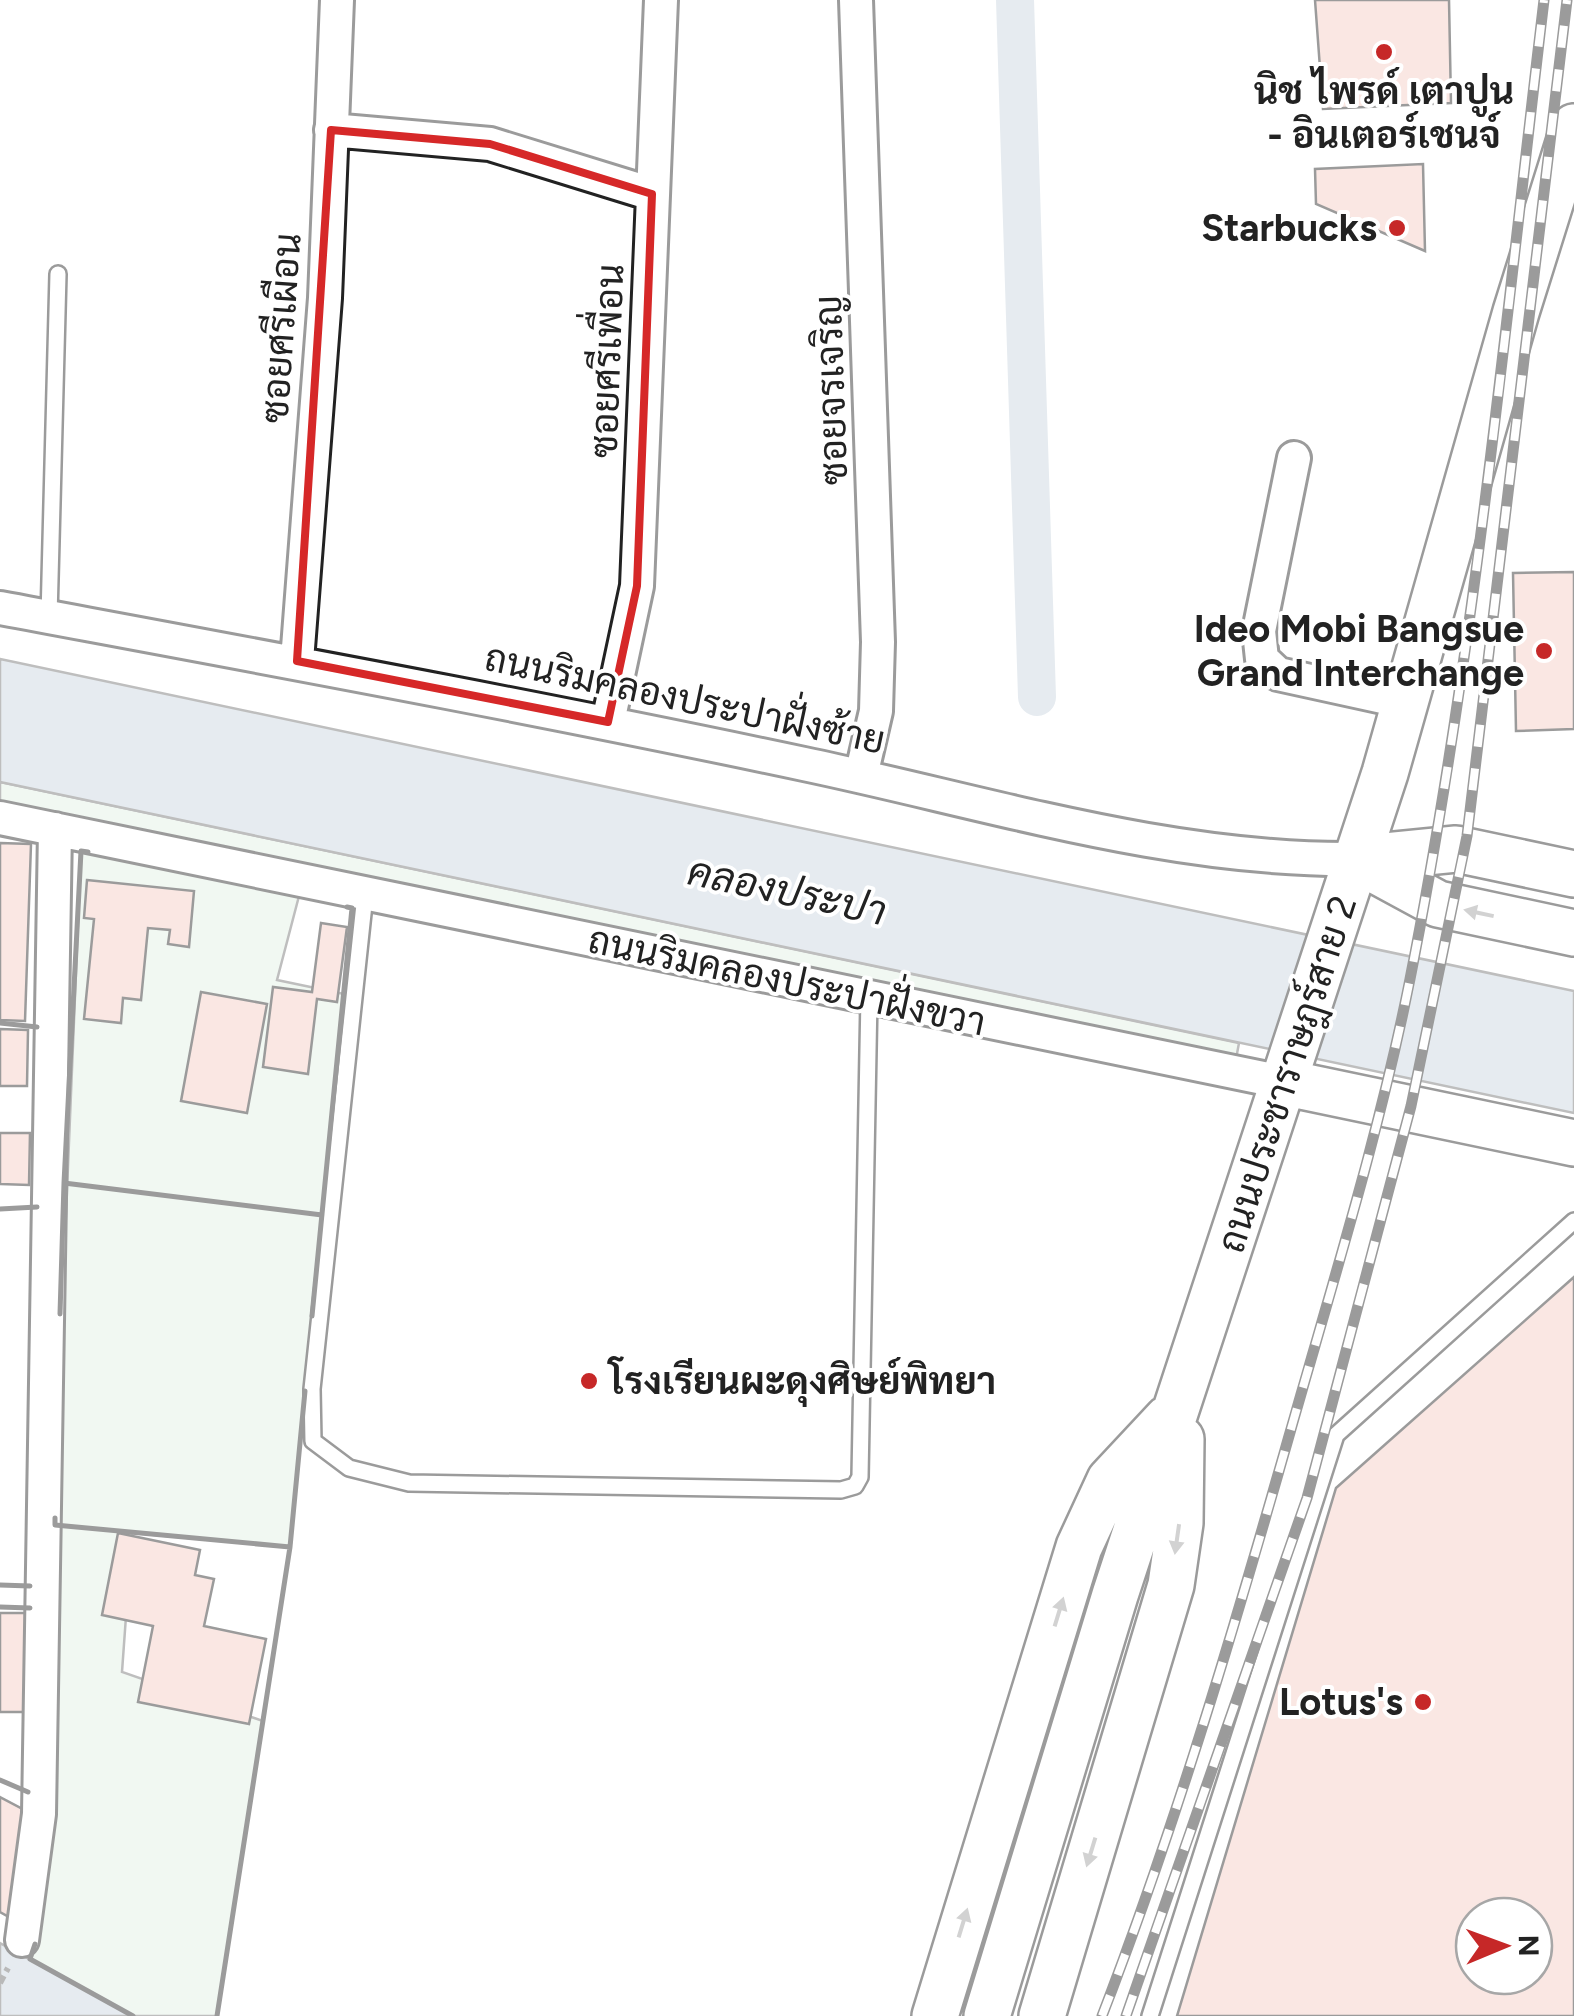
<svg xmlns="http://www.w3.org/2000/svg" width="1574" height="2016" font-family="Figtree,Sarabun,sans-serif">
	<rect width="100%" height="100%" fill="#fff"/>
	<path fill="#e0efe3" stroke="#6f6f6f" stroke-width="2.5" d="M 0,782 L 1239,1043 L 1236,1059 L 0,807 Z
		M 81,851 L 299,896 L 277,980 L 344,994 L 290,1547 L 132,1533 L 122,1672 L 263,1721 L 217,2016 L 133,2016 L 30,1959 L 36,1942 Z"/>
	<path fill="#c7d3dd" stroke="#6f6f6f" stroke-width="2.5" d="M 0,659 L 1574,991 L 1574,1113 L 0,782 Z
		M 0,1943 L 133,2016 L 0,2016 Z"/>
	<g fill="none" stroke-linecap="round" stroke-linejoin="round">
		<path stroke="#c7d3dd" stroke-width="38" d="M 1015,0 L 1037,697"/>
	</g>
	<path fill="#f3c9c0" stroke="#222" stroke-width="2.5" fill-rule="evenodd" d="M 1315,0 L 1449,0 L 1451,103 L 1323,109 Z
		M 1423,164 L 1425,251 L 1316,204 L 1315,169 Z
		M 1574,572 L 1574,729 L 1516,731 L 1513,573 Z
		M 0,843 L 31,844 L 25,1021 L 0,1020 Z
		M 87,880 L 194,891 L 189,947 L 168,944 L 170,930 L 148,928 L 141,1000 L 123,998 L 121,1023 L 84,1019 L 94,919 L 84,918 Z
		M 321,923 L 347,927 L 337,1002 L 317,999 L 308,1074 L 263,1067 L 273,987 L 312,992 Z
		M 201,992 L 267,1004 L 247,1113 L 181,1101 Z
		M 0,1029 L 28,1030 L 27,1086 L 0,1086 Z
		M 0,1133 L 30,1133 L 29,1185 L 0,1184 Z
		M 1574,1277 L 1574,2016 L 1177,2016 L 1336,1488 ZM 1474,1916 L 1534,1916 L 1534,1976 L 1474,1976 Z
		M 118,1533 L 200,1550 L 195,1575 L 214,1579 L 204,1626 L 266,1639 L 249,1724 L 138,1702 L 153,1626 L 102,1615 Z
		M 0,1613 L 26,1613 L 26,1712 L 0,1712 Z
		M 0,1797 L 30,1813 L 9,1917 L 0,1912 Z"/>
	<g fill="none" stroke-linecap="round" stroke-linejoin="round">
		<g stroke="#222" stroke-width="20">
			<path id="lane" d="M 49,617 L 58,274
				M 365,895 L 312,1389 L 313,1441 L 349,1468 L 409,1483 L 841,1490 L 855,1486 L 860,1477 L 869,997
				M 1150,2016 L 1336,1435 L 1574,1221"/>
		</g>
		<g stroke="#222" stroke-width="38">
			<path id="street" d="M 856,0 L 878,642 L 876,711 L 861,776
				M 331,130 L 490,144 L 652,194
				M 1294,458 L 1259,631 L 1262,659 L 1278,674 L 1406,702
				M 0,608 C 268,658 536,707 804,764 C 985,802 1169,861 1355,859
				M 297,661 L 325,298 L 337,0
				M 608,722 L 637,586 L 661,0
				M 0,818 L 1287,1083
				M 22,1940 L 39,1814 L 55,829"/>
		</g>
		<g stroke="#222" stroke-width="50">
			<path id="secondary" d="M 1355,859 L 1438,904 L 1574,933
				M 1355,859 L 1456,849 L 1574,874
				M 1287,1083 L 1574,1143
				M 935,2016 L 1079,1547 L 1110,1480 L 1167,1419
				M 987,2016 L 1115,1595 L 1385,773 L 1516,312 L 1574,127
				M 1042,2016 L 1171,1585 L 1180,1523 L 1181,1439"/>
		</g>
		<path stroke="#646464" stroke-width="6" stroke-dasharray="8 5" stroke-linecap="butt" d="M 0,1983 L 8,1968"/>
		<use href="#lane" stroke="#fff" stroke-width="15"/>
		<use href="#street" stroke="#fff" stroke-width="32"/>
		<use href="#secondary" stroke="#fff" stroke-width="45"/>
		<g stroke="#222" stroke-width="11">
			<path id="rail" d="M 1102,2016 C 1177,1822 1236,1622 1293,1422 C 1335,1275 1380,1130 1410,979 C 1474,656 1505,327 1544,0
				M 1126,2016 L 1307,1498 L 1411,1106 L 1467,836 L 1567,0"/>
		</g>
		<use href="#rail" stroke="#fff" stroke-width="8" stroke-dasharray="22" stroke-linecap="butt"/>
		<path stroke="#222" stroke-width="5" d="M 88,852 L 81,851 L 64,1183 L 322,1215
			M 0,1023 L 37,1027
			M 0,1209 L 37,1207
			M 60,1314 L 64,1183
			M 312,1316 L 352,908 L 347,907
			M 55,1518 L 55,1525 L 290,1547 L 305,1391
			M 0,1585 L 30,1586
			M 0,1607 L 30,1608
			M 0,1780 L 28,1792
			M 35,1944 L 30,1959 L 133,2016
			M 217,2016 L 290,1547"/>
	</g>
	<defs><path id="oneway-solid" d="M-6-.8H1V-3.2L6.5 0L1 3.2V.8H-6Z" transform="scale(2.5)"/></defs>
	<g fill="#9c9c9c">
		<use href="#oneway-solid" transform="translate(1479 913) rotate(-168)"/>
		<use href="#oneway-solid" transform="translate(1177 1539) rotate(98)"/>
		<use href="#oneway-solid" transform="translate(1059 1612) rotate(-73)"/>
		<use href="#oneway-solid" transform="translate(1091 1852) rotate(107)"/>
		<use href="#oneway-solid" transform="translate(963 1923) rotate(-73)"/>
	</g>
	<path d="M0 0H1574V2016H0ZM 331,130 L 490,144 L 652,194 L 637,586 L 608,722 L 297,661 Z" fill="#fff" fill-opacity=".55" fill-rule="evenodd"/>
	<path fill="none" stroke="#d62828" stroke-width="8" stroke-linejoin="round" d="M 331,130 L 490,144 L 652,194 L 637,586 L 608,722 L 297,661 Z"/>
	<g fill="#c62828" stroke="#fff" stroke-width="4">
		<circle cx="1384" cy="52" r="10"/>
		<circle cx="1397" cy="228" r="10"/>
		<circle cx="1544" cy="651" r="10"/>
		<circle cx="589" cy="1381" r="10"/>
		<circle cx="1423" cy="1702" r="10"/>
	</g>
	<g text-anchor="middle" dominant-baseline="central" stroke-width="8" stroke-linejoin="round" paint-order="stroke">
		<g font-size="38" font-weight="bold" fill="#222" stroke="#fff" text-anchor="end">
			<text x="1384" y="91" text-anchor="middle">นิช ไพรด์ เตาปูน<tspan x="1384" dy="44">- อินเตอร์เชนจ์</tspan></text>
			<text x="1377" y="228">Starbucks</text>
			<text x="1524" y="629">Ideo Mobi Bangsue<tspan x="1524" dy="44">Grand Interchange</tspan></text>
			<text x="609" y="1381" text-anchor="start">โรงเรียนผะดุงศิษย์พิทยา</text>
			<text x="1403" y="1702">Lotus's</text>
		</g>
		<g font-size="38" fill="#222" stroke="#fff">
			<text transform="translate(281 328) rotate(-86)">ซอยศรีเผือน</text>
			<text transform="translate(607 361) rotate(-88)">ซอยศรีเพื่อน</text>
			<text transform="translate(831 390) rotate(-92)">ซอยจรเจริญ</text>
			<text transform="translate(685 699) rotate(12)">ถนนริมคลองประปาฝั่งซ้าย</text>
			<text transform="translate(787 981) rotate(12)">ถนนริมคลองประปาฝั่งขวา</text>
			<text transform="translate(1287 1074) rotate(-72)">ถนนประชาราษฎร์สาย 2</text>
		</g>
		<g font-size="40" font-style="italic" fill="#222" stroke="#fff">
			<text transform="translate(787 891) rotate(12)">คลองประปา</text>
		</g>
	</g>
	<g transform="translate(1504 1946) rotate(89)"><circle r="48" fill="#ffffff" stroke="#a7a7a7" stroke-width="2.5"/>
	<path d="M0-8L18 38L0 25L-18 38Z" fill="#c62828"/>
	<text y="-15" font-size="28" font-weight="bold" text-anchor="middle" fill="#222222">N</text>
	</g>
</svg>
